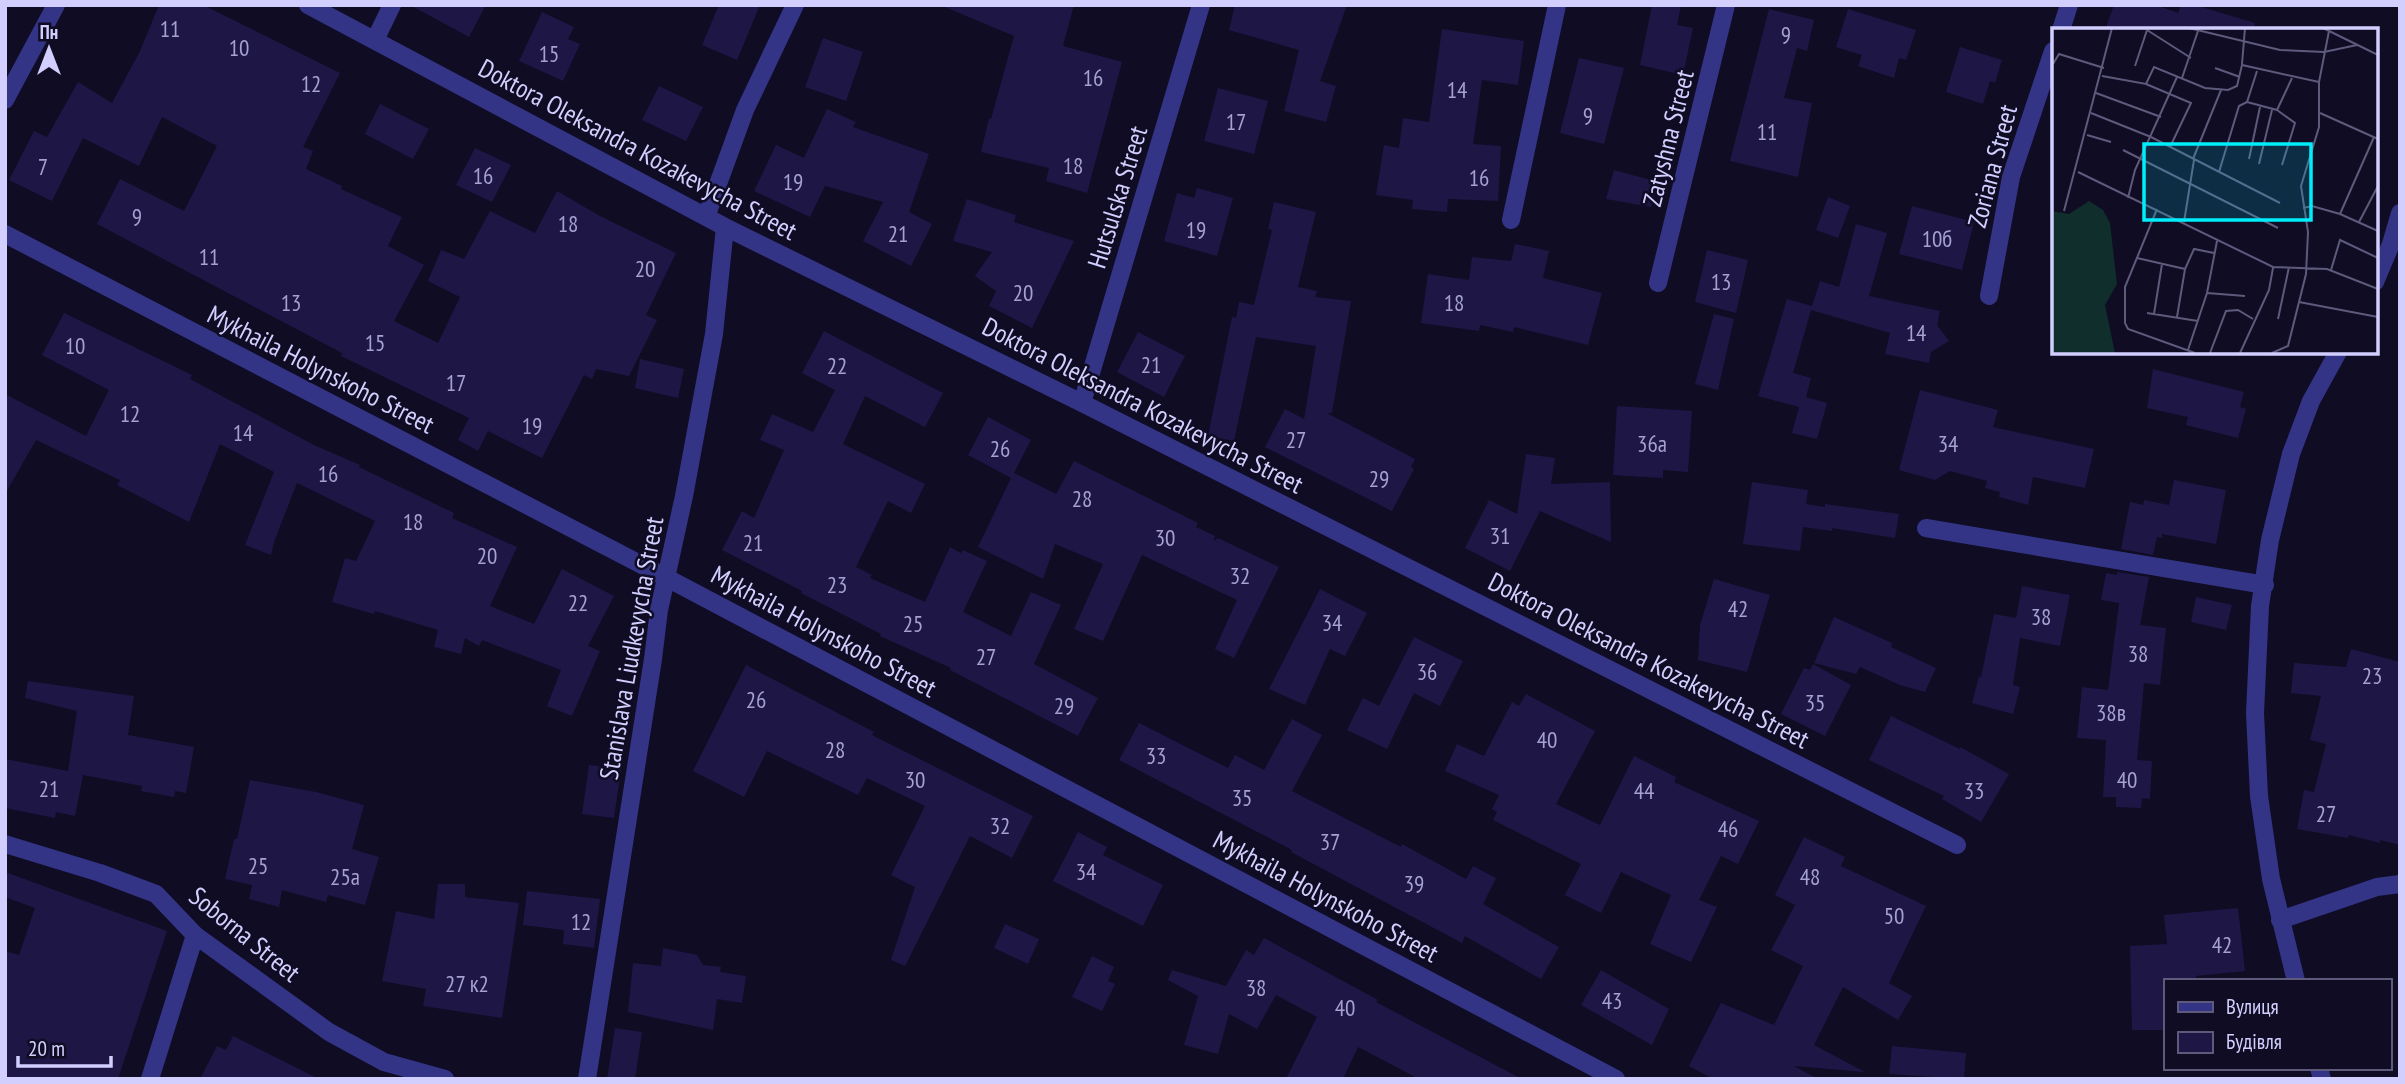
<svg xmlns="http://www.w3.org/2000/svg" width="2405" height="1084" font-family="'PT Sans Narrow',sans-serif">
	<rect width="100%" height="100%" fill="#0f0c24"/>
	<path fill="#1e1746" d="M 159,5 L 203,5 L 340,73 L 303,147 L 313,151 L 306,169 L 342,186 L 341,189 L 402,217 L 388,246 L 424,265 L 394,321 L 438,343 L 460,297 L 428,281 L 441,250 L 464,259 L 490,211 L 535,233 L 557,191 L 600,216 L 676,253 L 646,315 L 657,320 L 629,376 L 596,369 L 592,379 L 584,375 L 542,458 L 488,431 L 478,451 L 458,440 L 469,418 L 341,356 L 342,353 L 97,224 L 120,179 L 184,211 L 217,146 L 162,117 L 139,166 L 83,138 L 52,201 L 9,180 L 34,131 L 47,137 L 78,82 L 112,103 L 140,51 Z
		M 410,5 L 486,5 L 469,37 Z
		M 719,5 L 760,5 L 737,60 L 702,45 Z
		M 940,5 L 1074,5 L 1063,46 L 1122,62 L 1087,193 L 1046,181 L 1049,168 L 981,152 L 989,118 L 991,119 L 1014,36 Z
		M 1235,5 L 1347,5 L 1320,81 L 1336,86 L 1326,122 L 1284,111 L 1299,50 L 1229,30 Z
		M 1652,5 L 1681,5 L 1677,25 L 1693,28 L 1683,75 L 1640,65 Z
		M 2114,5 L 2156,5 L 2178,13 L 2181,5 L 2195,5 L 2255,23 L 2254,30 L 2105,30 Z
		M 1769,9 L 1814,20 L 1807,51 L 1797,48 L 1784,98 L 1812,103 L 1798,177 L 1730,161 Z
		M 1848,9 L 1916,30 L 1906,60 L 1899,58 L 1894,78 L 1858,66 L 1862,55 L 1836,47 Z
		M 542,12 L 574,27 L 568,39 L 580,44 L 563,81 L 519,61 Z
		M 1442,29 L 1524,41 L 1518,85 L 1482,80 L 1473,144 L 1501,146 L 1498,201 L 1448,199 L 1447,212 L 1412,209 L 1413,200 L 1376,195 L 1384,145 L 1399,148 L 1403,118 L 1429,122 Z
		M 823,38 L 863,52 L 846,101 L 805,87 Z
		M 1960,47 L 2002,60 L 1995,83 L 1990,81 L 1983,104 L 1946,92 Z
		M 1579,58 L 1624,68 L 1604,144 L 1560,133 Z
		M 659,86 L 703,107 L 686,141 L 642,120 Z
		M 1218,88 L 1268,101 L 1254,154 L 1204,141 Z
		M 380,104 L 429,129 L 413,159 L 365,134 Z
		M 827,109 L 856,122 L 853,127 L 929,154 L 909,212 L 932,224 L 911,266 L 863,241 L 883,202 L 825,186 L 810,217 L 754,191 L 776,145 L 804,158 Z
		M 475,148 L 511,165 L 492,202 L 456,185 Z
		M 1614,170 L 1658,182 L 1651,207 L 1606,199 Z
		M 1197,188 L 1233,198 L 1217,256 L 1164,241 L 1177,193 L 1194,198 Z
		M 1828,197 L 1850,206 L 1838,238 L 1816,230 Z
		M 967,199 L 1016,215 L 1014,222 L 1074,241 L 1032,328 L 989,306 L 996,291 L 975,276 L 992,252 L 953,241 Z
		M 1274,202 L 1316,212 L 1298,287 L 1317,291 L 1315,297 L 1351,301 L 1332,413 L 1327,413 L 1415,459 L 1411,467 L 1414,469 L 1392,511 L 1265,447 L 1285,409 L 1304,419 L 1316,346 L 1256,337 L 1234,441 L 1208,436 L 1232,317 L 1236,318 L 1239,302 L 1254,305 L 1272,230 L 1268,229 Z
		M 1912,206 L 1974,222 L 1962,270 L 1899,254 Z
		M 1856,224 L 1887,233 L 1869,296 L 1940,311 L 1937,325 L 1949,341 L 1931,352 L 1929,363 L 1885,354 L 1890,333 L 1811,310 L 1793,373 L 1811,378 L 1806,397 L 1827,403 L 1817,439 L 1792,433 L 1799,407 L 1758,396 L 1787,299 L 1812,306 L 1820,281 L 1839,287 Z
		M 1515,244 L 1549,251 L 1543,278 L 1602,293 L 1588,345 L 1514,327 L 1513,332 L 1480,325 L 1479,331 L 1421,323 L 1428,274 L 1469,280 L 1472,257 L 1511,261 Z
		M 1707,250 L 1748,260 L 1736,313 L 1695,302 Z
		M 64,313 L 192,375 L 190,379 L 314,445 L 360,465 L 359,467 L 454,513 L 452,518 L 517,547 L 490,606 L 534,624 L 562,569 L 614,596 L 588,646 L 600,651 L 572,716 L 547,706 L 561,670 L 482,640 L 479,646 L 465,638 L 461,654 L 434,647 L 438,630 L 375,611 L 374,614 L 332,602 L 345,558 L 356,561 L 375,521 L 297,483 L 274,542 L 271,555 L 245,545 L 274,472 L 220,444 L 189,522 L 117,485 L 120,480 L 36,440 L 5,494 L 5,394 L 86,436 L 109,390 L 42,355 Z
		M 1714,314 L 1734,319 L 1718,390 L 1695,384 Z
		M 824,331 L 943,393 L 925,427 L 865,396 L 843,444 L 925,484 L 911,513 L 888,501 L 856,567 L 872,575 L 870,578 L 925,602 L 950,547 L 961,553 L 963,550 L 987,561 L 963,612 L 1011,636 L 1031,592 L 1061,605 L 1034,664 L 1098,698 L 1078,736 L 950,670 L 951,668 L 880,636 L 881,634 L 801,593 L 802,591 L 722,550 L 742,511 L 754,518 L 784,450 L 760,440 L 772,414 L 813,432 L 835,390 L 802,373 Z
		M 1138,332 L 1185,356 L 1164,397 L 1117,372 Z
		M 640,359 L 684,369 L 678,398 L 635,388 Z
		M 2153,369 L 2244,392 L 2240,407 L 2246,409 L 2238,438 L 2186,425 L 2188,417 L 2147,408 Z
		M 1920,390 L 1998,410 L 1993,427 L 2094,449 L 2085,488 L 2033,477 L 2028,505 L 1999,497 L 2000,492 L 1985,488 L 1987,481 L 1950,471 L 1935,480 L 1899,470 Z
		M 1617,406 L 1692,411 L 1688,472 L 1663,470 L 1663,478 L 1613,475 Z
		M 988,417 L 1031,440 L 1014,473 L 1056,494 L 1074,461 L 1198,523 L 1196,527 L 1215,536 L 1214,541 L 1218,538 L 1279,567 L 1234,658 L 1215,649 L 1237,600 L 1142,555 L 1103,641 L 1074,629 L 1103,564 L 1055,544 L 1043,579 L 978,547 L 1011,478 L 968,455 Z
		M 1526,454 L 1555,458 L 1551,484 L 1610,482 L 1611,542 L 1540,511 L 1510,571 L 1465,548 L 1489,500 L 1517,514 Z
		M 2174,480 L 2226,490 L 2216,544 L 2162,534 L 2162,538 L 2157,537 L 2153,555 L 2121,549 L 2130,502 L 2143,505 L 2144,500 L 2169,505 Z
		M 1752,482 L 1808,490 L 1806,504 L 1825,507 L 1825,504 L 1899,514 L 1895,538 L 1832,528 L 1832,531 L 1803,527 L 1800,551 L 1743,544 Z
		M 2117,572 L 2149,577 L 2140,625 L 2166,628 L 2160,685 L 2144,683 L 2137,760 L 2152,761 L 2150,799 L 2142,798 L 2141,808 L 2116,807 L 2116,797 L 2103,797 L 2106,740 L 2077,738 L 2082,687 L 2108,690 L 2119,603 L 2101,600 L 2106,573 L 2117,575 Z
		M 1714,579 L 1770,595 L 1747,672 L 1698,660 L 1700,625 Z
		M 2022,586 L 2070,595 L 2060,646 L 2020,638 L 2013,685 L 2020,687 L 2013,714 L 1972,703 L 1979,676 L 1981,677 L 1994,614 L 2016,618 Z
		M 1320,589 L 1367,613 L 1345,656 L 1330,649 L 1305,705 L 1269,689 Z
		M 2196,597 L 2232,605 L 2226,630 L 2191,622 Z
		M 1834,617 L 1892,643 L 1891,647 L 1936,668 L 1925,692 L 1900,685 L 1860,667 L 1856,674 L 1814,663 Z
		M 1414,637 L 1463,661 L 1440,706 L 1414,693 L 1387,749 L 1347,730 L 1363,698 L 1379,706 Z
		M 2351,649 L 2400,662 L 2400,845 L 2380,840 L 2380,843 L 2349,835 L 2348,838 L 2297,829 L 2304,790 L 2314,792 L 2326,744 L 2310,740 L 2321,696 L 2291,693 L 2294,663 L 2346,667 Z
		M 1813,664 L 1851,685 L 1825,736 L 1781,714 L 1804,668 L 1810,670 Z
		M 746,665 L 874,732 L 872,735 L 1033,816 L 1012,858 L 970,836 L 905,966 L 891,960 L 915,887 L 891,875 L 925,806 L 867,778 L 858,795 L 767,751 L 744,797 L 693,771 Z
		M 28,681 L 134,696 L 128,735 L 194,747 L 186,793 L 175,791 L 174,797 L 141,791 L 142,786 L 83,775 L 75,816 L 56,812 L 55,818 L 5,808 L 5,759 L 68,771 L 77,711 L 25,698 Z
		M 1526,694 L 1595,731 L 1556,804 L 1600,825 L 1634,756 L 1676,777 L 1674,782 L 1759,821 L 1738,864 L 1721,856 L 1699,900 L 1717,907 L 1691,962 L 1650,944 L 1671,895 L 1621,872 L 1601,913 L 1565,895 L 1581,864 L 1493,820 L 1497,812 L 1492,809 L 1499,795 L 1445,771 L 1457,744 L 1484,756 L 1512,702 L 1519,706 Z
		M 1891,716 L 1960,749 L 1960,747 L 2009,774 L 1981,822 L 1942,799 L 1944,796 L 1869,760 Z
		M 1292,719 L 1322,735 L 1292,791 L 1401,847 L 1402,844 L 1466,879 L 1473,866 L 1496,878 L 1483,904 L 1559,947 L 1541,979 L 1465,936 L 1462,943 L 1291,852 L 1292,850 L 1119,760 L 1139,723 L 1228,768 L 1235,755 L 1264,770 Z
		M 589,765 L 621,769 L 614,818 L 582,814 Z
		M 250,780 L 316,792 L 364,805 L 352,849 L 379,857 L 365,905 L 328,895 L 326,902 L 282,890 L 279,907 L 249,899 L 252,885 L 225,879 L 234,839 L 237,839 Z
		M 1078,832 L 1107,847 L 1103,855 L 1163,885 L 1143,926 L 1053,881 Z
		M 1804,837 L 1845,857 L 1841,866 L 1926,906 L 1889,983 L 1912,996 L 1898,1020 L 1843,987 L 1814,1045 L 1865,1072 L 1794,1066 L 1818,1079 L 1713,1079 L 1689,1066 L 1721,1003 L 1774,1025 L 1803,966 L 1771,950 L 1795,905 L 1775,895 Z
		M 5,872 L 167,931 L 118,1079 L 5,1079 L 5,951 L 19,955 L 35,908 L 5,897 Z
		M 438,884 L 465,884 L 465,897 L 519,903 L 502,1018 L 423,1006 L 426,989 L 382,981 L 396,911 L 434,919 Z
		M 527,891 L 600,899 L 594,948 L 563,944 L 564,930 L 523,925 Z
		M 2238,908 L 2245,971 L 2196,976 L 2196,981 L 2165,981 L 2165,1030 L 2132,1030 L 2130,946 L 2167,944 L 2164,915 Z
		M 1005,924 L 1039,939 L 1028,964 L 994,948 Z
		M 1264,938 L 1378,1000 L 1376,1002 L 1522,1079 L 1419,1079 L 1358,1047 L 1343,1079 L 1286,1079 L 1317,1017 L 1276,995 L 1257,1029 L 1229,1014 L 1218,1054 L 1184,1045 L 1198,996 L 1168,980 L 1172,970 L 1226,986 L 1246,950 L 1254,955 Z
		M 663,948 L 697,955 L 703,965 L 721,967 L 720,972 L 746,976 L 742,1003 L 717,999 L 713,1030 L 628,1012 L 633,963 L 661,966 Z
		M 1092,956 L 1114,967 L 1108,981 L 1115,984 L 1102,1011 L 1072,997 Z
		M 1601,970 L 1669,1009 L 1652,1045 L 1581,1005 Z
		M 615,1028 L 642,1032 L 635,1079 L 607,1079 Z
		M 233,1036 L 319,1079 L 200,1079 L 217,1046 L 226,1050 Z
		M 1892,1046 L 1966,1053 L 1964,1079 L 1889,1074 Z"/>
	<g fill="none" stroke-linecap="round" stroke-linejoin="round">
		<path stroke="#343487" stroke-width="18" d="M 308,5 L 725,227 L 1082,403 L 1957,845
			M 2061,30 L 2069,5
			M 375,40 L 392,5
			M 5,100 L 56,5
			M 706,217 L 745,110 L 795,5
			M 1511,220 L 1557,5
			M 5,234 L 667,578 L 1616,1079
			M 2375,282 L 2391,244 L 2400,213
			M 1658,283 L 1726,5
			M 1989,296 L 2011,177 L 2053,51
			M 1082,403 L 1201,5
			M 1926,528 L 2265,585
			M 5,844 L 100,873 L 156,894 L 195,935 L 329,1032 L 384,1062 L 445,1079
			M 2280,920 L 2377,887 L 2400,884
			M 2296,981 L 2271,879 L 2259,796 L 2255,713 L 2260,606 L 2270,540 L 2291,454 L 2311,401 L 2338,352
			M 2319,1068 L 2322,1079
			M 150,1079 L 195,935
			M 587,1079 L 653,659 L 659,610 L 684,496 L 714,334 L 725,227"/>
	</g>
	<g text-anchor="middle" dominant-baseline="central" stroke-width="5" stroke-linejoin="round" paint-order="stroke">
		<g font-size="23" fill="#a5a1d1">
			<text x="170" y="28">11</text>
			<text x="1786" y="34">9</text>
			<text x="239" y="47">10</text>
			<text x="549" y="53">15</text>
			<text x="1093" y="77">16</text>
			<text x="311" y="83">12</text>
			<text x="1457" y="89">14</text>
			<text x="1588" y="115">9</text>
			<text x="1236" y="121">17</text>
			<text x="1767" y="131">11</text>
			<text x="1073" y="165">18</text>
			<text x="43" y="166">7</text>
			<text x="483" y="175">16</text>
			<text x="1479" y="177">16</text>
			<text x="793" y="181">19</text>
			<text x="137" y="216">9</text>
			<text x="568" y="223">18</text>
			<text x="1196" y="229">19</text>
			<text x="898" y="233">21</text>
			<text x="1937" y="238">10б</text>
			<text x="209" y="256">11</text>
			<text x="645" y="268">20</text>
			<text x="1721" y="281">13</text>
			<text x="1023" y="292">20</text>
			<text x="291" y="302">13</text>
			<text x="1454" y="302">18</text>
			<text x="1916" y="332">14</text>
			<text x="375" y="342">15</text>
			<text x="75" y="345">10</text>
			<text x="1151" y="364">21</text>
			<text x="837" y="365">22</text>
			<text x="456" y="382">17</text>
			<text x="130" y="413">12</text>
			<text x="532" y="425">19</text>
			<text x="243" y="432">14</text>
			<text x="1296" y="439">27</text>
			<text x="1652" y="443">36а</text>
			<text x="1948" y="443">34</text>
			<text x="1000" y="448">26</text>
			<text x="328" y="473">16</text>
			<text x="1379" y="478">29</text>
			<text x="1082" y="498">28</text>
			<text x="413" y="521">18</text>
			<text x="1500" y="535">31</text>
			<text x="1165" y="537">30</text>
			<text x="753" y="542">21</text>
			<text x="487" y="555">20</text>
			<text x="1240" y="575">32</text>
			<text x="837" y="584">23</text>
			<text x="578" y="602">22</text>
			<text x="1738" y="608">42</text>
			<text x="2041" y="616">38</text>
			<text x="1332" y="622">34</text>
			<text x="913" y="623">25</text>
			<text x="2138" y="653">38</text>
			<text x="986" y="656">27</text>
			<text x="1427" y="671">36</text>
			<text x="2372" y="675">23</text>
			<text x="756" y="699">26</text>
			<text x="1815" y="702">35</text>
			<text x="1064" y="705">29</text>
			<text x="2111" y="712">38в</text>
			<text x="1547" y="739">40</text>
			<text x="835" y="749">28</text>
			<text x="1156" y="755">33</text>
			<text x="915" y="779">30</text>
			<text x="2127" y="779">40</text>
			<text x="49" y="788">21</text>
			<text x="1644" y="790">44</text>
			<text x="1974" y="790">33</text>
			<text x="1242" y="797">35</text>
			<text x="2326" y="813">27</text>
			<text x="1000" y="825">32</text>
			<text x="1728" y="828">46</text>
			<text x="1330" y="841">37</text>
			<text x="258" y="865">25</text>
			<text x="1086" y="871">34</text>
			<text x="345" y="876">25а</text>
			<text x="1810" y="876">48</text>
			<text x="1414" y="883">39</text>
			<text x="1894" y="915">50</text>
			<text x="581" y="921">12</text>
			<text x="2222" y="944">42</text>
			<text x="467" y="983">27 к2</text>
			<text x="1256" y="987">38</text>
			<text x="1612" y="1000">43</text>
			<text x="1345" y="1007">40</text>
		</g>
		<g font-size="26" fill="#d2cfff" stroke="#0f0c24">
			<text transform="translate(1668 138) rotate(-76)">Zatyshna Street</text>
			<text transform="translate(638 149) rotate(28)">Doktora Oleksandra Kozakevycha Street</text>
			<text transform="translate(1992 166) rotate(-75)">Zoriana Street</text>
			<text transform="translate(1117 197) rotate(-73)">Hutsulska Street</text>
			<text transform="translate(321 369) rotate(27)">Mykhaila Holynskoho Street</text>
			<text transform="translate(1143 405) rotate(27)">Doktora Oleksandra Kozakevycha Street</text>
			<text transform="translate(824 631) rotate(28)">Mykhaila Holynskoho Street</text>
			<text transform="translate(631 648) rotate(-80)">Stanislava Liudkevycha Street</text>
			<text transform="translate(1649 660) rotate(27)">Doktora Oleksandra Kozakevycha Street</text>
			<text transform="translate(1326 896) rotate(28)">Mykhaila Holynskoho Street</text>
			<text transform="translate(245 934) rotate(39)">Soborna Street</text>
		</g>
	</g>
	<g transform="translate(2052 28)">
		<rect width="326" height="326" fill="#0f0c24"/>
		<path d="M 37,173 L 51,182 L 58,195 L 65,256 L 53,277 L 63,325 L 0,325 L 0,183 L 17,186 Z" fill="#0f2e2c"/>
		<path fill="none" stroke="#5d5a7c" stroke-width="2" d="M 137,0 L 228,22 L 272,24 L 305,17M 271,0 L 326,27M 95,2 L 139,30M 1,36 L 7,26 L 52,40M 190,36 L 193,0M 83,38 L 95,2M 163,40 L 188,49M 50,48 L 94,56 L 102,39 L 153,60 L 176,62 L 185,58 L 190,37 L 267,54M 130,50 L 147,0M 94,56 L 139,75 L 118,119M 44,65 L 109,89M 195,74 L 225,82 L 240,50M 195,74 L 205,43M 225,82 L 243,95 L 230,137M 39,85 L 99,109 L 228,175M 268,85 L 326,111M 35,107 L 59,114M 71,122 L 226,200M 141,131 L 169,62M 197,131 L 208,79M 207,136 L 220,82M 26,144 L 221,239 L 275,241 L 326,261M 167,144 L 187,78 L 195,74M 76,170 L 83,142 L 125,49M 251,180 L 260,178 L 288,186 L 326,203M 105,181 L 73,259 L 73,295 L 76,301 L 143,325M 12,183 L 60,0M 288,186 L 322,109M 132,194 L 142,132M 307,194 L 326,158M 85,230 L 133,241M 279,242 L 288,212 L 326,230M 155,265 L 193,268M 247,274 L 326,289M 95,285 L 146,293M 102,286 L 110,236M 125,289 L 133,241 L 142,221 L 162,225M 226,291 L 237,239M 136,322 L 155,265 L 165,213M 158,325 L 174,283 L 186,282 L 201,291M 188,325 L 217,262 L 221,240M 220,325 L 236,318 L 254,246 L 256,204 L 249,158 L 267,99 L 267,54 L 277,3"/>
		<path fill="#00edfa" fill-opacity="0.15" stroke="#00edfa" stroke-width="3.5" d="M 92,116 L 259,116 L 259,192 L 92,192 Z"/>
		<rect width="326" height="326" fill="none" stroke="#d2cfff" stroke-width="3.5"/>
	</g>
	<rect width="2405" height="1084" fill="none" stroke="#d2cfff" stroke-width="14"/>
	<rect x="2164" y="979" width="228" height="91" fill="#0f0c24" stroke="#5d5a7c" stroke-width="2"/>
	<rect x="2178" y="1002" width="35" height="10" fill="#343487" stroke="#5d5a7c" stroke-width="2"/>
	<text x="2226" y="1014" font-size="21" fill="#d2cfff">Вулиця</text>
	<rect x="2178" y="1032" width="35" height="21" fill="#1e1746" stroke="#5d5a7c" stroke-width="2"/>
	<text x="2226" y="1049" font-size="21" fill="#d2cfff">Будівля</text>
	<g transform="translate(49 49)" stroke="#0f0c24" stroke-width="5" paint-order="stroke">
	<path d="M0-5L12 26L0 18L-12 26Z" fill="#d2cfff"/>
	<text y="-10" font-size="19" font-weight="bold" text-anchor="middle" fill="#d2cfff">Пн</text>
	</g>
	<path d="M18 1056v10h93v-10" fill="none" stroke="#d2cfff" stroke-width="3.5"/>
	<text x="28" y="1056" font-size="21" fill="#d2cfff" stroke="#0f0c24" stroke-width="5" paint-order="stroke">20 m</text>
</svg>
